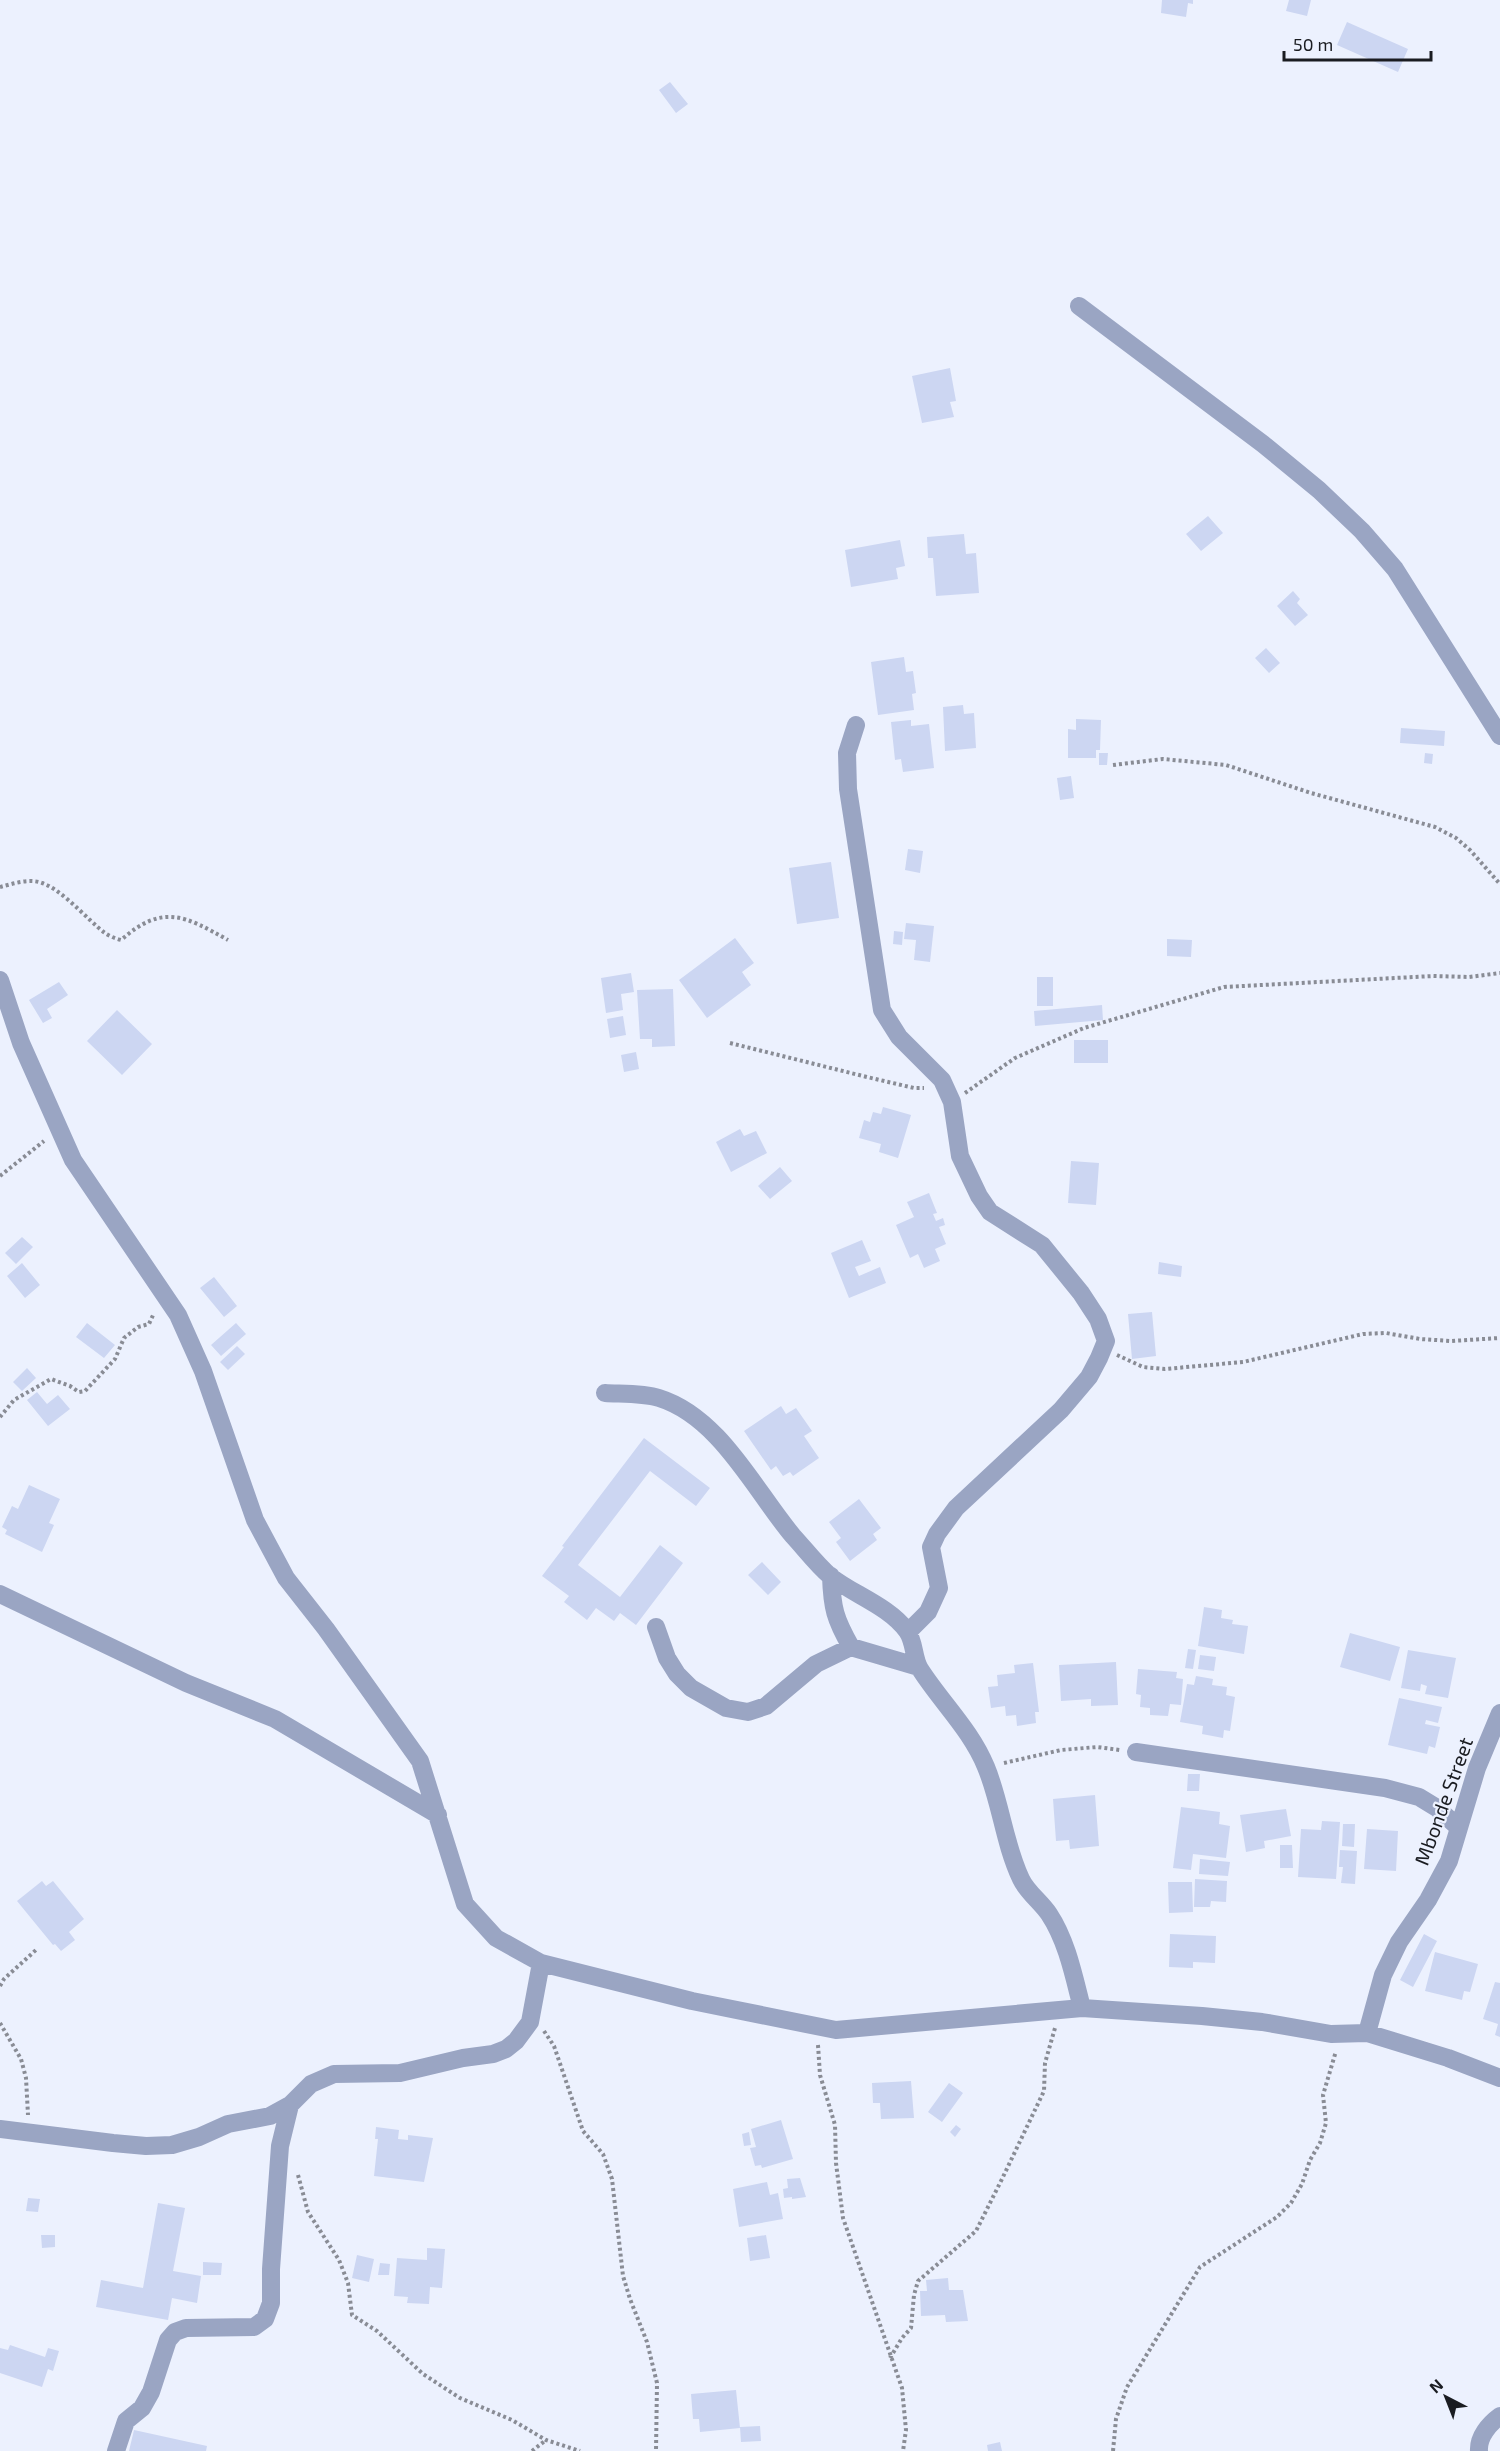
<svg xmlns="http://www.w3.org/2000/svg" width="1500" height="2451" font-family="'Exo 2',sans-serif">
	<rect width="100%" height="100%" fill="#ecf1fe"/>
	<path fill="#ccd6f2" d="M 1162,0 L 1193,0 L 1193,4 L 1188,3 L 1186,17 L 1161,13 Z
		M 1289,0 L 1311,0 L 1307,16 L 1286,11 Z
		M 1347,22 L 1408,49 L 1398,72 L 1337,45 Z
		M 670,82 L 688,104 L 676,113 L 659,90 Z
		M 950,368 L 956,401 L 950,402 L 954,417 L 922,423 L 912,376 Z
		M 1208,516 L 1223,533 L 1201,551 L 1186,534 Z
		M 964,534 L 966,554 L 976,553 L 979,593 L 936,596 L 933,558 L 928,558 L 927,537 Z
		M 900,540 L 905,566 L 896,568 L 898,579 L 851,587 L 845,550 Z
		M 1293,591 L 1300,599 L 1297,603 L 1308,615 L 1295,626 L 1277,606 Z
		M 1266,648 L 1280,663 L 1269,673 L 1255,658 Z
		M 904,657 L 906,672 L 913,671 L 916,693 L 912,694 L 914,710 L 878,715 L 871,662 Z
		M 963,705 L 964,714 L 974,713 L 976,748 L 945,751 L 943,707 Z
		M 1076,719 L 1101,720 L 1100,750 L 1096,750 L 1096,758 L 1068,758 L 1068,729 L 1076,730 Z
		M 911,720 L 911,726 L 929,724 L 934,768 L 903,772 L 901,759 L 895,760 L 891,722 Z
		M 1401,728 L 1445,731 L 1444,746 L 1400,743 Z
		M 1099,753 L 1108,753 L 1107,765 L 1099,765 Z
		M 1425,753 L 1433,754 L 1432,764 L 1424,763 Z
		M 1071,776 L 1074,798 L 1060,800 L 1057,778 Z
		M 908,849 L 923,851 L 920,873 L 905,870 Z
		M 831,862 L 839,918 L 797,924 L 789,868 Z
		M 906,923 L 934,926 L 930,962 L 914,960 L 916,940 L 904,939 Z
		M 894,931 L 903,932 L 902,945 L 893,944 Z
		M 735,938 L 754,963 L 742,972 L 751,985 L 707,1018 L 679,980 Z
		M 1167,939 L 1192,940 L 1191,957 L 1167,956 Z
		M 631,973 L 634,992 L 621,994 L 623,1010 L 606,1013 L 601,978 Z
		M 1037,977 L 1053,977 L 1053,1006 L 1037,1006 Z
		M 59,982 L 68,995 L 47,1009 L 52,1018 L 43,1023 L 29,1000 Z
		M 673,989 L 675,1046 L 652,1047 L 652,1039 L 640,1039 L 637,990 Z
		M 1102,1005 L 1103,1020 L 1035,1026 L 1034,1011 Z
		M 117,1010 L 152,1044 L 122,1075 L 87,1041 Z
		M 623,1016 L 626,1035 L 610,1038 L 607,1019 Z
		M 1074,1040 L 1108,1040 L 1108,1063 L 1074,1063 Z
		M 636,1052 L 639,1069 L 624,1072 L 621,1055 Z
		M 883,1107 L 911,1115 L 898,1158 L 879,1152 L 881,1144 L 859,1138 L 864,1120 L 870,1122 L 873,1112 L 881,1114 Z
		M 740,1129 L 744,1136 L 756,1131 L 767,1153 L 731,1172 L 716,1142 Z
		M 1071,1161 L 1099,1163 L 1096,1205 L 1068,1203 Z
		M 780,1167 L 792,1181 L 770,1199 L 758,1186 Z
		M 929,1193 L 937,1213 L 933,1214 L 936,1221 L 943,1218 L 945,1225 L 939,1227 L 946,1244 L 935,1249 L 940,1261 L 924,1268 L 918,1254 L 910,1258 L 896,1225 L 914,1217 L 907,1202 Z
		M 22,1237 L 33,1247 L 16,1264 L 5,1253 Z
		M 862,1240 L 871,1261 L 855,1267 L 859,1276 L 880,1267 L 886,1283 L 849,1298 L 831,1253 Z
		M 1159,1262 L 1182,1266 L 1181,1277 L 1158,1274 Z
		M 22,1263 L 40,1285 L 25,1298 L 7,1276 Z
		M 214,1277 L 237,1306 L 224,1317 L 200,1288 Z
		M 1152,1312 L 1156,1356 L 1132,1359 L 1128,1314 Z
		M 87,1323 L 115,1345 L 104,1358 L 76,1337 Z
		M 236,1323 L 246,1334 L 221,1356 L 211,1345 Z
		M 237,1346 L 245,1354 L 228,1370 L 220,1362 Z
		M 27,1368 L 36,1378 L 22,1391 L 13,1382 Z
		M 37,1392 L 47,1404 L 58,1395 L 70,1409 L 48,1426 L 27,1400 Z
		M 781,1406 L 786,1414 L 796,1408 L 812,1431 L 804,1436 L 819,1458 L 793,1476 L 790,1472 L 783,1476 L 776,1466 L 771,1470 L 744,1431 Z
		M 644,1438 L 710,1488 L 696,1506 L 650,1471 L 578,1565 L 620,1597 L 660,1545 L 683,1563 L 636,1625 L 620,1613 L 614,1621 L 596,1608 L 587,1620 L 564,1602 L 569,1596 L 542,1576 L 564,1547 L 562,1546 Z
		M 29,1485 L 60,1499 L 49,1523 L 54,1525 L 42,1552 L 5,1534 L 7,1530 L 2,1527 L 12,1506 L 18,1509 Z
		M 859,1499 L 881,1528 L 873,1534 L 877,1540 L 850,1561 L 836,1542 L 841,1538 L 829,1522 Z
		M 762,1562 L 781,1582 L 768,1595 L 748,1575 Z
		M 1204,1607 L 1222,1610 L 1221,1618 L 1233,1620 L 1232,1624 L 1248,1626 L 1244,1654 L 1198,1646 Z
		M 1350,1633 L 1400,1647 L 1390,1681 L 1340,1667 Z
		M 1188,1649 L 1196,1650 L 1193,1669 L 1185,1668 Z
		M 1408,1650 L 1456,1658 L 1448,1698 L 1425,1694 L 1427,1686 L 1421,1684 L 1420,1691 L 1401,1688 Z
		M 1200,1655 L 1216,1657 L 1214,1671 L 1198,1669 Z
		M 1116,1662 L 1118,1705 L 1091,1706 L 1091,1699 L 1061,1701 L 1059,1665 Z
		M 1033,1663 L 1039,1712 L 1035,1712 L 1036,1723 L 1017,1726 L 1016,1715 L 1006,1716 L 1005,1706 L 991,1708 L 988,1687 L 998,1686 L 997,1675 L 1015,1673 L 1014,1665 Z
		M 1138,1669 L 1177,1672 L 1176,1678 L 1183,1679 L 1181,1705 L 1170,1704 L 1168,1716 L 1150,1715 L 1150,1708 L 1140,1707 L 1141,1695 L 1136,1694 Z
		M 1196,1676 L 1213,1679 L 1212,1685 L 1227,1687 L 1226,1695 L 1235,1697 L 1230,1731 L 1224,1730 L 1223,1738 L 1202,1734 L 1203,1726 L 1180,1722 L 1187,1684 L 1194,1685 Z
		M 1399,1698 L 1442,1707 L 1438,1723 L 1426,1720 L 1425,1724 L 1440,1727 L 1435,1748 L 1429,1746 L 1427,1754 L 1388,1745 Z
		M 1188,1774 L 1200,1774 L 1199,1791 L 1187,1791 Z
		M 1095,1795 L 1099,1846 L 1070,1849 L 1069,1840 L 1056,1841 L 1053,1799 Z
		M 1181,1807 L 1220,1812 L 1219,1824 L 1230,1826 L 1226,1858 L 1193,1854 L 1191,1870 L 1173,1868 Z
		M 1286,1809 L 1291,1836 L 1264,1841 L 1265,1848 L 1246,1852 L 1240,1815 Z
		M 1322,1821 L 1340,1822 L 1336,1879 L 1298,1877 L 1301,1829 L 1321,1830 Z
		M 1343,1824 L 1355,1824 L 1354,1847 L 1342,1846 Z
		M 1367,1829 L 1398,1831 L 1396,1871 L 1364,1869 Z
		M 1280,1845 L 1292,1845 L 1293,1868 L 1280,1868 Z
		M 1340,1850 L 1357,1851 L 1355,1884 L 1341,1883 L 1343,1867 L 1339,1867 Z
		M 1200,1859 L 1230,1862 L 1228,1876 L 1199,1874 Z
		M 1195,1879 L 1227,1881 L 1226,1902 L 1211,1901 L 1210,1907 L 1194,1907 Z
		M 42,1881 L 46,1886 L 53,1881 L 84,1919 L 69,1932 L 75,1940 L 61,1951 L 55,1944 L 53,1945 L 17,1901 Z
		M 1168,1882 L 1192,1882 L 1193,1912 L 1169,1913 Z
		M 1170,1934 L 1216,1936 L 1215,1963 L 1193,1962 L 1193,1968 L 1169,1967 Z
		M 1424,1934 L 1437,1941 L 1413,1987 L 1400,1980 Z
		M 1435,1952 L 1478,1964 L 1470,1992 L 1464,1991 L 1462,2000 L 1425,1991 Z
		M 1495,1982 L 1500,1983 L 1500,2037 L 1495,2035 L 1498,2024 L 1483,2019 Z
		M 911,2081 L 914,2118 L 881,2119 L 880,2103 L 873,2103 L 872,2083 Z
		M 949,2083 L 963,2093 L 942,2122 L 928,2112 Z
		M 781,2120 L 793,2159 L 762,2168 L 761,2165 L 755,2166 L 750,2148 L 756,2147 L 751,2129 Z
		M 956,2125 L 961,2129 L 955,2137 L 950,2132 Z
		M 376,2127 L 399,2130 L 398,2139 L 408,2140 L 408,2135 L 433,2138 L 424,2182 L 374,2176 L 378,2139 L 375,2139 Z
		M 749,2132 L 751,2145 L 744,2146 L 742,2134 Z
		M 800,2178 L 806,2197 L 792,2199 L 792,2197 L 784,2198 L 783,2189 L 788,2188 L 787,2179 Z
		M 767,2182 L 770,2195 L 778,2193 L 783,2219 L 739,2227 L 733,2189 Z
		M 28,2198 L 40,2199 L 38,2212 L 26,2211 Z
		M 158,2203 L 185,2208 L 173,2271 L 201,2276 L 197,2303 L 172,2298 L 168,2320 L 96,2307 L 101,2280 L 143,2288 Z
		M 41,2235 L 55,2235 L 55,2247 L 42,2248 Z
		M 766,2235 L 770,2258 L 750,2261 L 747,2238 Z
		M 427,2248 L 445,2249 L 442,2288 L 430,2287 L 429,2304 L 407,2303 L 408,2297 L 394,2296 L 397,2258 L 427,2260 Z
		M 357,2255 L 374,2259 L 369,2282 L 352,2278 Z
		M 203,2262 L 222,2263 L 221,2275 L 203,2275 Z
		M 380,2263 L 390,2264 L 389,2275 L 378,2275 Z
		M 948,2278 L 949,2290 L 963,2290 L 968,2321 L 946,2322 L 945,2315 L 921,2316 L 920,2291 L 927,2291 L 926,2280 Z
		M 10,2345 L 45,2357 L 48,2348 L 59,2351 L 53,2371 L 48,2369 L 42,2387 L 0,2373 L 0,2348 L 8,2350 Z
		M 736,2390 L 740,2428 L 700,2432 L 699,2419 L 693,2419 L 691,2394 Z
		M 760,2426 L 761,2441 L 741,2442 L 740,2427 Z
		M 134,2430 L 207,2446 L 206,2451 L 129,2451 Z
		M 1000,2442 L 1002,2451 L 988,2451 L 987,2445 Z"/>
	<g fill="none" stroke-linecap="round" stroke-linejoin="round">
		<path stroke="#898c95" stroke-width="4" stroke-dasharray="3 3" stroke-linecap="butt" d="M 1113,765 L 1163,759 L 1226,765 L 1311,793 L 1435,827 L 1456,838 L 1470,850 L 1500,884
			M 0,887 C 12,884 29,878 42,883 C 59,889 77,908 90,920 C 101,930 106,936 121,940 C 163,903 185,916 228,940
			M 730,1043 L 867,1077 L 914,1088 L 924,1088
			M 965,1093 L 1015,1058 L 1084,1028 L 1224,987 L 1433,976 L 1469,977 L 1500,973
			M 0,1176 L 44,1141
			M 1117,1355 L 1143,1367 L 1165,1369 L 1243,1362 L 1363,1334 L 1386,1333 L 1420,1339 L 1451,1341 L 1500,1338
			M 0,1417 L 14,1400 L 51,1379 L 70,1386 L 79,1392 L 85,1391 L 115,1359 L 124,1338 L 138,1327 L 149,1324 L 154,1313
			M 1004,1763 L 1061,1750 L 1097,1747 L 1120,1750
			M 0,1986 L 4,1979 L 37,1949
			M 0,2023 L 21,2059 L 26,2078 L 28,2115
			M 544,2031 L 554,2046 L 583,2131 L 603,2154 L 612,2179 L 623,2276 L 630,2299 L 647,2342 L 657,2383 L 656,2451
			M 818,2045 L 820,2075 L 835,2125 L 836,2163 L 843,2218 L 902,2388 L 906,2430 L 903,2451
			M 298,2175 L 308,2212 L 339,2260 L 348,2283 L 352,2315 L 377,2331 L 423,2374 L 460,2398 L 512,2420 L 546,2440 L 580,2451
			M 890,2358 L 902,2338 L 911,2328 L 914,2295 L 918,2281 L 976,2231 L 1002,2179 L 1044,2091 L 1045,2063 L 1055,2028
			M 532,2451 L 546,2440
			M 1113,2451 L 1116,2419 L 1127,2387 L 1200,2267 L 1277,2217 L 1291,2203 L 1302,2184 L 1310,2160 L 1320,2143 L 1326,2123 L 1323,2095 L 1336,2051"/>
		<path stroke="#9aa5c3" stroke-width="18" d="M 1079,306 L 1263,444 L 1319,490 L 1362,531 L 1395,569 L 1500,736
			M 856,725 L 847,753 L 848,789 L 882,1010 L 899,1037 L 942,1080 L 952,1102 L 960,1156 L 979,1196 L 990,1212 L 1042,1245 L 1081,1293 L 1098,1319 L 1106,1341 L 1099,1358 L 1089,1377 L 1061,1410 L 956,1508 L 937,1534 L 931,1547 L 939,1588 L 928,1612 L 908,1632
			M 0,980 L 21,1043 L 73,1160 L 178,1315 L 203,1371 L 255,1520 L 286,1578 L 326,1629 L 420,1761 L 465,1904 L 496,1938 L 541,1963 L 692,2001 L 836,2030 L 1082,2008 L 1202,2016 L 1262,2022 L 1331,2034 L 1367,2033 L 1448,2058 L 1500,2078
			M 605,1393 C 622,1394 643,1393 659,1398 C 720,1417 755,1491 793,1536 C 805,1549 817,1565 830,1576 C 852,1594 889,1606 907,1631 C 915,1642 913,1658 920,1669 C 941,1702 971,1730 986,1767 C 1001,1803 1004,1843 1021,1879 C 1027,1892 1041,1902 1049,1914 C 1067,1941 1074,1977 1082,2008
			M 831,1576 C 832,1608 835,1619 851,1647
			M 0,1594 L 186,1683 L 275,1719 L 438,1815
			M 656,1627 L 667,1658 L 677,1674 L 691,1688 L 726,1708 L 748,1712 L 766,1706 L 816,1664 L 851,1647 L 919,1667
			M 1136,1752 L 1385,1788 L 1419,1797 L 1437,1808 L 1458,1827
			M 1367,2033 L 1383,1975 L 1399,1942 L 1428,1900 L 1449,1861 L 1477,1768 L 1500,1713
			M 0,2129 L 113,2143 L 146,2146 L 172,2145 L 199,2137 L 228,2124 L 270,2116 L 290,2105 L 311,2084 L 334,2074 L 400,2073 L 463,2058 L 493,2054 L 506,2049 L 516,2041 L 530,2022 L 541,1963
			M 116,2451 L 126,2421 L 142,2408 L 151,2392 L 168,2340 L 175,2332 L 186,2328 L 254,2327 L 265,2319 L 271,2303 L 271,2269 L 280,2146 L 290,2105
			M 1479,2451 C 1478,2437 1489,2424 1500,2416"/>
	</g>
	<g text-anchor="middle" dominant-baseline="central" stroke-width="4.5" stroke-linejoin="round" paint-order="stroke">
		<g font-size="20" fill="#1a1c21" stroke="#ecf1fe">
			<text transform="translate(1443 1801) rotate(-70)">Mbonde Street</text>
		</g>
	</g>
	<g transform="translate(1446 2397) rotate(318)" stroke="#ecf1fe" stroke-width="4.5" paint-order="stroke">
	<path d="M0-4.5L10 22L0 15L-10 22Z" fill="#1a1c21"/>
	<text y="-9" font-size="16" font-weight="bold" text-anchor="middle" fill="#1a1c21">N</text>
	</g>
	<path d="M1284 51v9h147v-9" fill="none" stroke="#1a1c21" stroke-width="3"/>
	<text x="1293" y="51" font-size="18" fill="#1a1c21" stroke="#ecf1fe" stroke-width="4.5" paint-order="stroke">50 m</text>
</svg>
